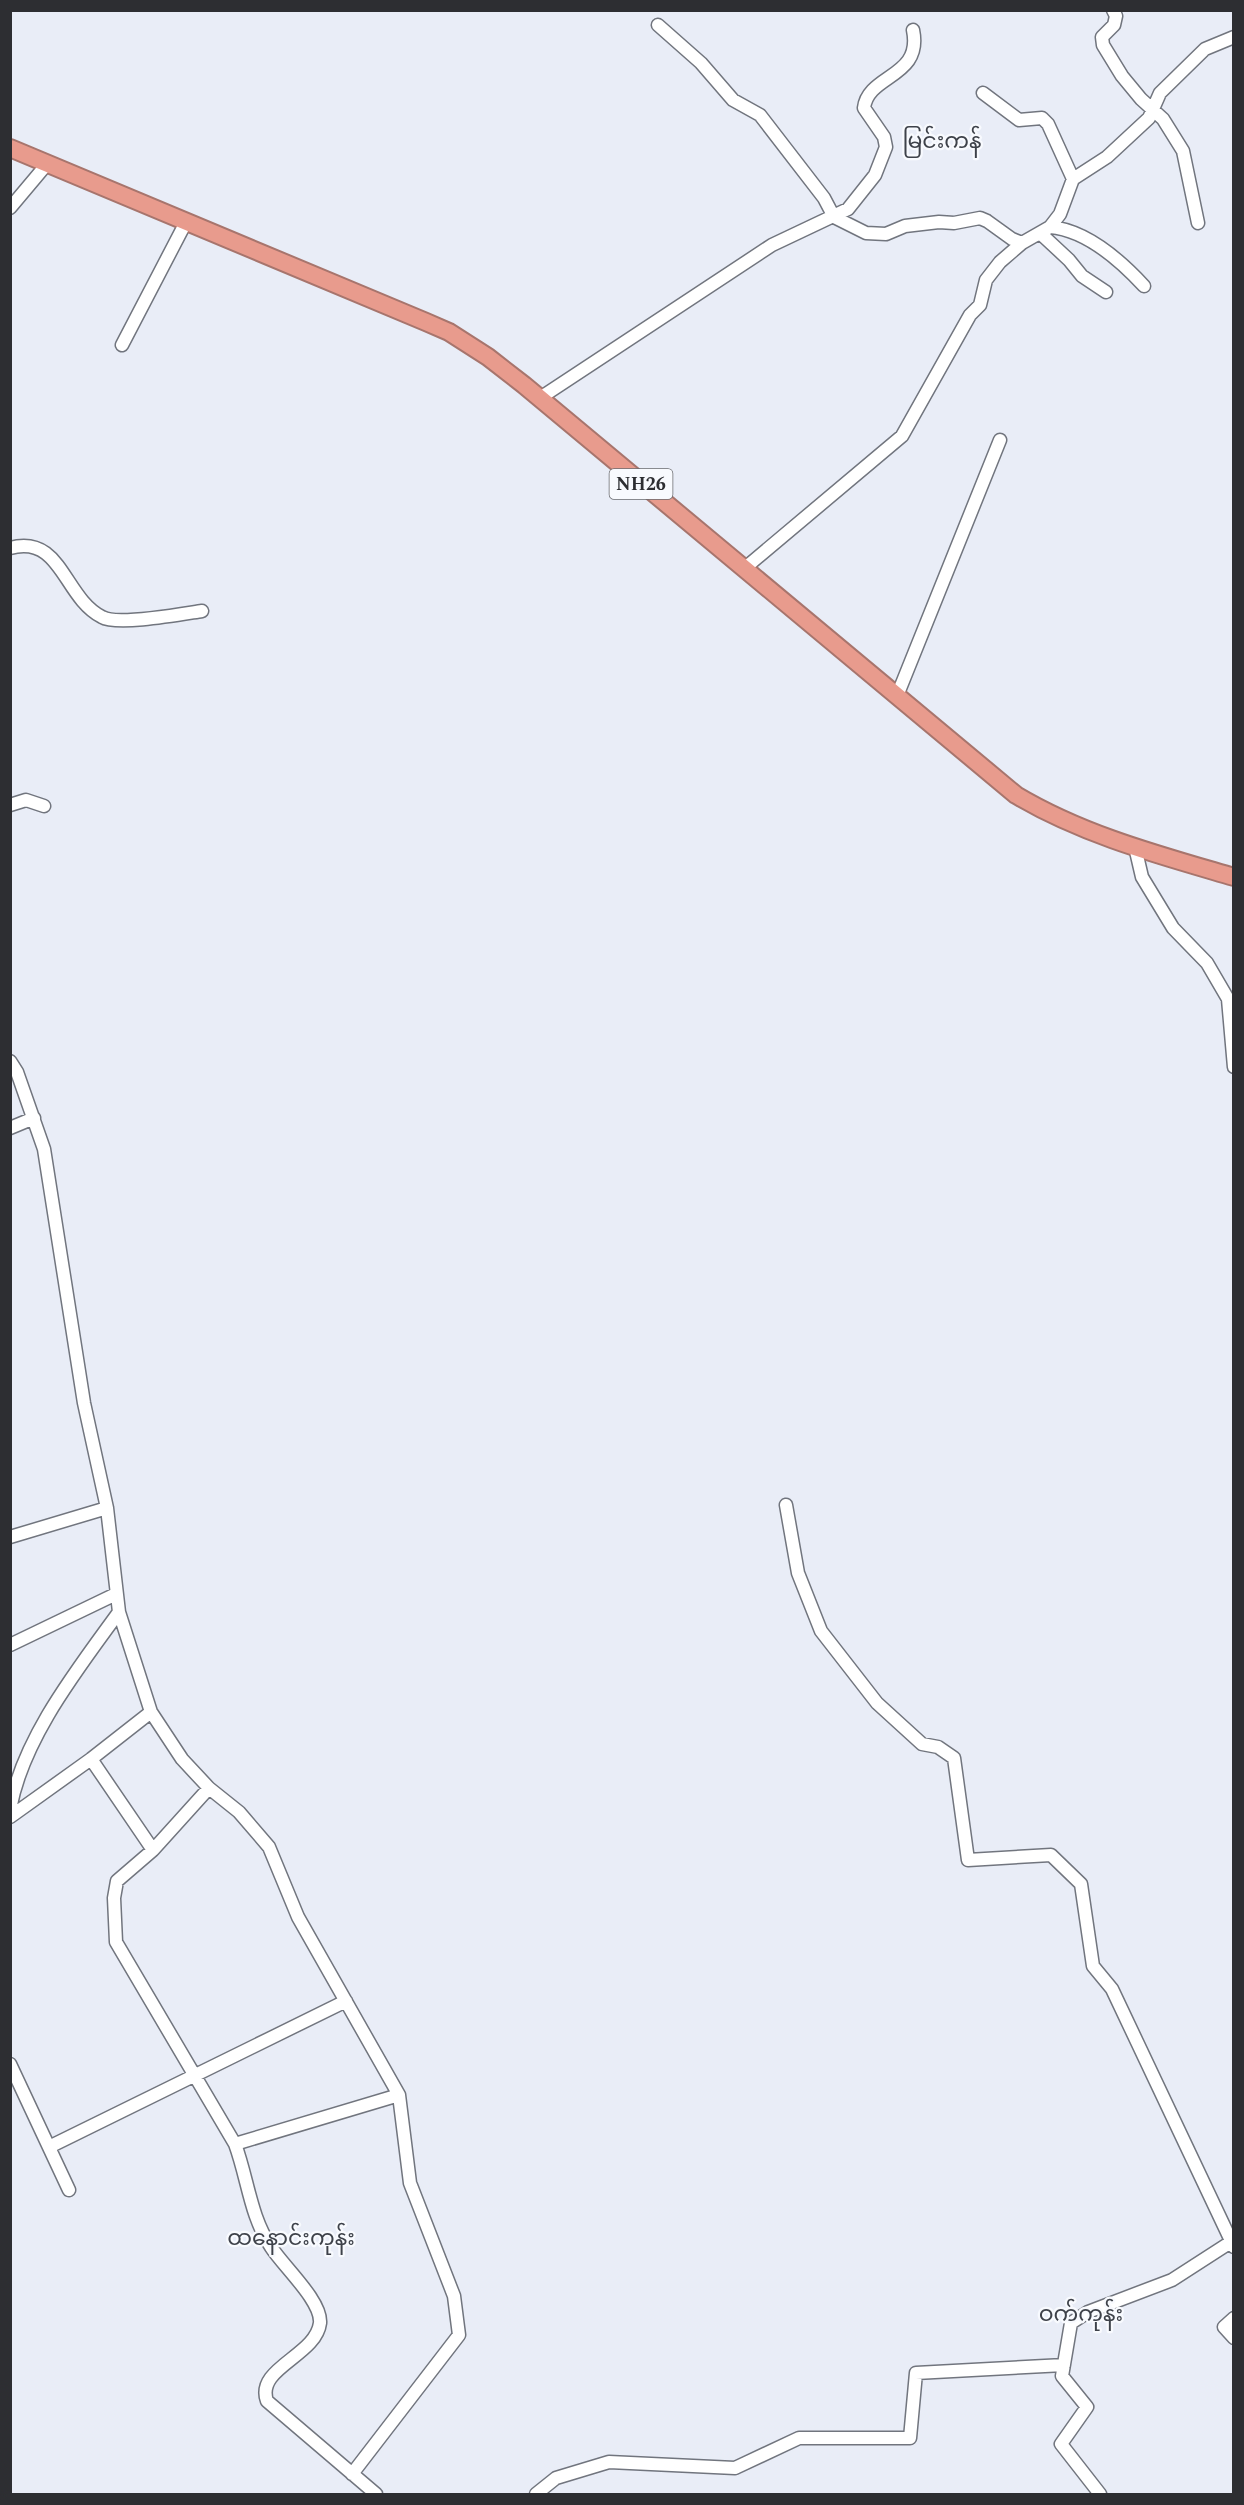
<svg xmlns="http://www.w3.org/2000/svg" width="1244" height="2505" font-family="Spectral,'Noto Sans Myanmar',serif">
	<rect width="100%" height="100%" fill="#e9edf7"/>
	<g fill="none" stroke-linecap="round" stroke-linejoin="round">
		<g stroke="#71757e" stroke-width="15">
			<path id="minor" d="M 1113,10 L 1116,16 L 1114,25 L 1102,37 L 1103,45 L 1122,76 L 1141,99 L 1163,119 L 1183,151 L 1198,223
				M 658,25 L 701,63 L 733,100 L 760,115 L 824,198 L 834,217 L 866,233 L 886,234 L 905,226 L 939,222 L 954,223 L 980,218 L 987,221 L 1012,239 L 1022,243
				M 983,93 L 1019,120 L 1042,118 L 1048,124 L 1073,179
				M 10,208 L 47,164
				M 1050,227 C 1086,230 1120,260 1144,286
				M 1040,233 L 1069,260 L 1082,276 L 1106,292
				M 122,345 L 186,222
				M 540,398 L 772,245 L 848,209 L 875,175 L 886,147 L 884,137 L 864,108 C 868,74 923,78 913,30
				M 10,548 C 62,534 63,597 102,617 C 117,626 182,614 202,611
				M 745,568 L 902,436 L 970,315 L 980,305 L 986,280 L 1000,262 L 1022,243 L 1050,227 L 1060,214 L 1073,179 L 1107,157 L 1149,118 L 1160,93 L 1205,49 L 1234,37
				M 897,696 L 1000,440
				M 10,805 L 26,800 L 44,806
				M 1135,847 L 1142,877 L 1173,928 L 1207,963 L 1228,999 L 1234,1067
				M 10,1061 L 17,1072 L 44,1149 L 84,1403 L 107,1508 L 119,1612 L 151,1712 L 182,1759 L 209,1788 L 239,1812 L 269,1847 L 298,1917 L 399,2095 L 410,2183 L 454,2296 L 459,2335 L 352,2474
				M 10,1128 L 34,1118
				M 786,1505 L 798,1573 L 821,1631 L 877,1703 L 922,1744 L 938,1747 L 954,1758 L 968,1860 L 1051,1855 L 1081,1884 L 1093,1966 L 1112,1989 L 1234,2247
				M 10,1537 L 107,1508
				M 10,1645 L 116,1594
				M 91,1759 L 153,1850
				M 209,1788 L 153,1850 L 117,1881 L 114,1898 L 116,1942 L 235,2144 C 248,2179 250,2216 271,2247 C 283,2266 322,2301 320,2323 C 316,2356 255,2368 267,2401 L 376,2494
				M 10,1809 C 23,1738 77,1670 119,1612
				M 10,1817 L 91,1759 L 151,1712
				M 10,2064 L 69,2190
				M 235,2144 L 399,2095
				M 49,2147 L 346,2001
				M 1234,2318 L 1224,2327 L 1234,2338
				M 536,2494 L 556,2478 L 609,2462 L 735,2468 L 799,2438 L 910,2438 L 916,2373 L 1064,2365
				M 1100,2494 L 1061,2444 L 1087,2407 L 1062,2376 L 1071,2323 L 1088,2312 L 1172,2280 L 1234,2240"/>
		</g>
		<g stroke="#a7756d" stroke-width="20">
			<path id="highway" d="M 10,148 L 426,322 L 449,332 L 488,357 L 524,385 L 1016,795 C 1083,835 1159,855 1234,877"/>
		</g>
		<use href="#minor" stroke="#fff" stroke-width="12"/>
		<use href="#highway" stroke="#e89b8d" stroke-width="16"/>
	</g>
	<g text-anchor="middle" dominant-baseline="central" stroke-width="4.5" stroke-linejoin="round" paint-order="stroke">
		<rect fill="#f8fafe" stroke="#6a6b6f" stroke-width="1.5" x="609.5" y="469" width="63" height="30" rx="4.5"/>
		<g font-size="18" font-weight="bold" fill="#2d2e32">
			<text x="641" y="484">NH26</text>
		</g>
		<g font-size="22" fill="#3e424a" stroke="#f8fafe">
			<text x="942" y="141">မြင်းကန်</text>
			<text x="291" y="2238">ထနောင်းကုန်း</text>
			<text x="1081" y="2314">ဝက်ကုန်း</text>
		</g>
	</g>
	<rect width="1244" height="2505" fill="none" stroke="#2d2e32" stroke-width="24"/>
</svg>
